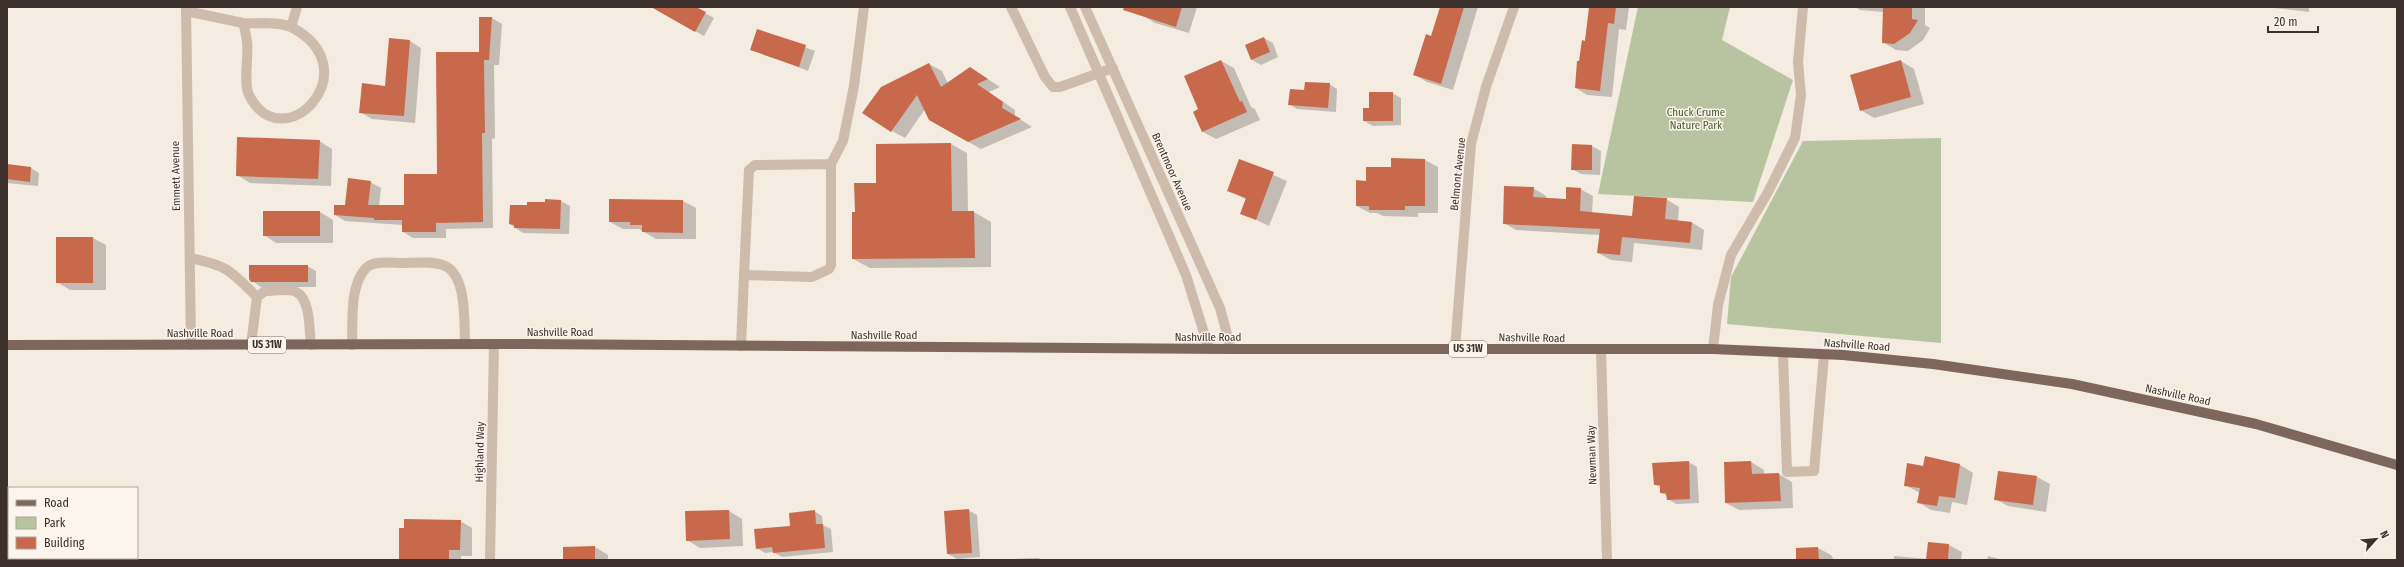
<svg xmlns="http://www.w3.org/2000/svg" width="2404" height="567" font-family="'Fira Sans Condensed',sans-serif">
	<rect width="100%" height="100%" fill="#f4ebe1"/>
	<path fill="#b8c4a0" d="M 1638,7 L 1730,7 L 1722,40 L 1793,80 L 1753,202 L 1598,194 Z
		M 1941,138 L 1941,343 L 1727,324 L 1731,277 L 1803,141 Z"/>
	<path fill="#0003" d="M 657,7 L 694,7 L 714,18 L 704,36 L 656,9 Z
		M 1144,7 L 1197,7 L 1189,33 L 1155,23 L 1142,15 Z
		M 1441,7 L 1478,7 L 1453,90 L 1427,82 L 1415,75 L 1432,37 Z
		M 1590,7 L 1629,7 L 1626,30 L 1619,29 L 1612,97 L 1587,95 L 1576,88 L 1585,42 Z
		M 1855,7 L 1925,7 L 1925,25 L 1930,28 L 1923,40 L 1908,51 L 1896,50 L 1883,42 L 1884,12 L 1860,10 Z
		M 2266,7 L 2309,7 L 2309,12 Z
		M 492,18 L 502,24 L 499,65 L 494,65 L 495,138 L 492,139 L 493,228 L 446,229 L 446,238 L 413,238 L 403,232 L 403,225 L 345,221 L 335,215 L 370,182 L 381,188 L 379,206 L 405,206 L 438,175 Z
		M 758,30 L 815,51 L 808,71 L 751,49 Z
		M 1264,38 L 1273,43 L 1278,57 L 1261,65 L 1252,60 L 1246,46 Z
		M 410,41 L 421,48 L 415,123 L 372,119 L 360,112 L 386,87 Z
		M 1221,61 L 1234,68 L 1251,107 L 1255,109 L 1260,120 L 1216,139 L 1203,132 L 1194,112 L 1199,110 Z
		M 1901,61 L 1914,69 L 1924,104 L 1874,118 L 1861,110 Z
		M 929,64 L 942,71 L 948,84 L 983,76 L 1000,87 L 989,92 L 1015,110 L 1015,116 L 1032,127 L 981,149 L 930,120 L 925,109 L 905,138 L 892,131 Z
		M 1329,84 L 1337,89 L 1336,112 L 1297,109 L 1289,104 Z
		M 1392,93 L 1401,98 L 1401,125 L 1373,126 L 1364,121 Z
		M 319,141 L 332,149 L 331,186 L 250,183 L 237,175 Z
		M 951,144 L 967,153 L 968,212 L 974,212 L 991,222 L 991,267 L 870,268 L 853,259 L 856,213 L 878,184 Z
		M 1573,145 L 1592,146 L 1601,151 L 1600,175 L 1581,174 L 1572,169 Z
		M 1240,160 L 1287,181 L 1269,226 L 1242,213 L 1247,200 L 1228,190 Z
		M 1425,160 L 1438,167 L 1438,213 L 1418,213 L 1418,217 L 1383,216 L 1377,213 L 1370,213 L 1357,206 L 1367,182 L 1392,168 Z
		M 7,165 L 31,168 L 39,173 L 38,186 L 7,183 Z
		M 1533,188 L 1546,196 L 1546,199 L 1567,200 L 1580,189 L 1593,196 L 1592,213 L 1633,217 L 1666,199 L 1679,207 L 1678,221 L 1691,222 L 1704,230 L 1702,250 L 1634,243 L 1632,262 L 1611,260 L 1598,253 L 1600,235 L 1516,230 L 1504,223 Z
		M 546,200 L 561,201 L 570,206 L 569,234 L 523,233 L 510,224 L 528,206 L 546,203 Z
		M 610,200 L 683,201 L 696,208 L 696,239 L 656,239 L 639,229 L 623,229 L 610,222 Z
		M 320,212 L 333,220 L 333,243 L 276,243 L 264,235 Z
		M 93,238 L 106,245 L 106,290 L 70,290 L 57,282 Z
		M 307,266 L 316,271 L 316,287 L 261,287 L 252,281 Z
		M 1926,457 L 1960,465 L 1973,473 L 1967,505 L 1952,502 L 1950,513 L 1931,510 L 1918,502 L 1920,493 L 1905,485 L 1924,467 Z
		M 1688,462 L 1697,467 L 1699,503 L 1676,504 L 1668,499 L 1668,496 L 1661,493 L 1661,488 L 1654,484 Z
		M 1751,462 L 1764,470 L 1764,475 L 1779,474 L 1792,482 L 1793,508 L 1739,510 L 1726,503 Z
		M 2037,477 L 2050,484 L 2046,512 L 2008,506 L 1995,499 Z
		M 968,510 L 977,515 L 980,557 L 957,559 L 948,554 Z
		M 729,511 L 742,519 L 743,546 L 700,548 L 687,540 L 686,512 Z
		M 814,511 L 822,516 L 823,525 L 831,529 L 833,552 L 782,557 L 773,552 L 765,553 L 757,548 Z
		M 460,521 L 472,528 L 472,556 L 461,556 L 461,560 L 401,560 L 400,529 Z
		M 1949,545 L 1962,552 L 1961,560 L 1894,560 L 1894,556 L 1927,559 Z
		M 595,547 L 608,555 L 608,560 L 564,560 Z
		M 1818,548 L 1831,555 L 1834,560 L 1797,560 Z
		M 1988,556 L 2003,560 L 1987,560 Z
		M 1038,558 L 1043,560 L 1011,560 L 1011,559 Z"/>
	<path fill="#c8694b" d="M 651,7 L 696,7 L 706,12 L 695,32 Z
		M 1124,7 L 1182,7 L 1176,27 L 1123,10 Z
		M 1440,7 L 1464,7 L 1441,84 L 1413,75 L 1426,34 L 1431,36 Z
		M 1589,7 L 1616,7 L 1614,24 L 1608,23 L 1600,91 L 1575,88 L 1577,61 L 1579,61 L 1582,40 L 1585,41 Z
		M 1883,7 L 1912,7 L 1912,19 L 1918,20 L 1910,33 L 1894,44 L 1882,43 Z
		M 479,17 L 492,17 L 489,60 L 484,60 L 485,133 L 482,133 L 483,222 L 436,223 L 436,232 L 402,232 L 402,220 L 374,220 L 374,218 L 334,215 L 334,205 L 345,205 L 348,178 L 371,181 L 368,205 L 404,205 L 404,174 L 437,174 L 436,52 L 479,52 Z
		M 757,29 L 806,45 L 799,67 L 750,50 Z
		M 1264,37 L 1270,52 L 1251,60 L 1245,45 Z
		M 389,38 L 410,40 L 404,116 L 359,113 L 362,83 L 385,86 Z
		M 1221,60 L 1240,102 L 1242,101 L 1247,112 L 1202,132 L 1193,112 L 1198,109 L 1184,76 Z
		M 1901,60 L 1911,97 L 1860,111 L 1850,75 Z
		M 929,63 L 941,87 L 970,67 L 988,79 L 977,84 L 1003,102 L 1002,108 L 1021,119 L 968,142 L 929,120 L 917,95 L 891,132 L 862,113 L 881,87 Z
		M 1305,82 L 1330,83 L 1328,108 L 1288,105 L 1290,89 L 1304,90 Z
		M 1369,92 L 1393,92 L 1393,121 L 1363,121 L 1363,108 L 1369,108 Z
		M 237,137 L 320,140 L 318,179 L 236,176 Z
		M 951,143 L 952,211 L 974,211 L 975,258 L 852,259 L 852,212 L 855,212 L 854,183 L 876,183 L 876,144 Z
		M 1572,144 L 1592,145 L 1592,170 L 1571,170 Z
		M 1391,158 L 1425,159 L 1425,206 L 1405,206 L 1405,210 L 1369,210 L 1369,206 L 1356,206 L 1356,180 L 1366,181 L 1366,167 L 1391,167 Z
		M 1239,159 L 1274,172 L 1256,220 L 1240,214 L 1246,198 L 1227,191 Z
		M 7,164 L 31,167 L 30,182 L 7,179 Z
		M 1504,186 L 1534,187 L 1533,197 L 1566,199 L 1566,187 L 1581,188 L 1580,211 L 1632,216 L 1634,196 L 1667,198 L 1665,219 L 1692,222 L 1690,243 L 1622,237 L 1620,255 L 1597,253 L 1600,229 L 1503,224 Z
		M 545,199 L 561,200 L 560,229 L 514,228 L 514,225 L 509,224 L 510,205 L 527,205 L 527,202 L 545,202 Z
		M 609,199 L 683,200 L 683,233 L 642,232 L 642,225 L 630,225 L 630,222 L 609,222 Z
		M 263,211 L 320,211 L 320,236 L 263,236 Z
		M 56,237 L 93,237 L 93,283 L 56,283 Z
		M 249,265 L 308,265 L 308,282 L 251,282 L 249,279 Z
		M 1925,456 L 1960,464 L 1955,498 L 1939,496 L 1937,506 L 1917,503 L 1920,488 L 1904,486 L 1907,463 L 1923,466 Z
		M 1689,461 L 1690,499 L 1667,500 L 1666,493 L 1660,493 L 1660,485 L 1654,485 L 1652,463 Z
		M 1751,461 L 1752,474 L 1779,473 L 1781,501 L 1725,503 L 1724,462 Z
		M 1998,471 L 2037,476 L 2033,505 L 1994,500 Z
		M 969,509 L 972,553 L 947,554 L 944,511 Z
		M 729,510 L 730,539 L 686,541 L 685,511 Z
		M 815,510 L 816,524 L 823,524 L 825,548 L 773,553 L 772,547 L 756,549 L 754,529 L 790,526 L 789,513 Z
		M 404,519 L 461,520 L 460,550 L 449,550 L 449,560 L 399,559 L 399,528 L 404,528 Z
		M 1928,542 L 1949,544 L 1948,560 L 1926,560 Z
		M 595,546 L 595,560 L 563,560 L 563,547 Z
		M 1818,547 L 1819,560 L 1796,560 L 1796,548 Z"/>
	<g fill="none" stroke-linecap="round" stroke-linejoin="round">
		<path stroke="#cdbbac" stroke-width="10" d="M 186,7 L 191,345
			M 1011,7 L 1045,77 L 1053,87 L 1060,87 L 1113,68
			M 1070,7 L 1186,275 L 1209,349
			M 1085,7 L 1220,308 L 1231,349
			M 186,11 L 243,23 C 245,29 246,35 247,41 C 249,55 243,83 249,95 C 283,162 372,69 291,27 C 278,21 258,24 243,23
			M 291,27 L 297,7
			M 190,258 C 227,265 231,271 257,297
			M 744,275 L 749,170 L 755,165 L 831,164
			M 251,345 L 257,297 L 265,291 C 274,291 289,288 296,292 C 311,299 309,331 311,345
			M 352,345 C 353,322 349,286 366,268 C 374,260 392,263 402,263 C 414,263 436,260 447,267 C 467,279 464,323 465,344
			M 741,346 L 744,275 L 812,277 L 829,269 L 831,265 L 831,164 L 843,141 L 854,86 L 864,7
			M 1455,349 L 1471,144 L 1486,87 L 1514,7
			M 1713,349 L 1718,305 L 1731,255 L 1768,192 L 1795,138 L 1801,95 L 1798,62 L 1803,7
			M 1601,350 L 1607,560
			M 1783,353 L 1787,472 L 1814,471 L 1824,355
			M 490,560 L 494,344"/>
		<path stroke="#7d675c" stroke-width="10" d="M 7,345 L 528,344 L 1231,349 L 1713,349 L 1843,355 L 1933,364 L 2072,384 L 2256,424 L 2397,465"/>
	</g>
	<g text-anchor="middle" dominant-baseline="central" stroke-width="3" stroke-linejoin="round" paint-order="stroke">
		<g fill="#fbf5ee" stroke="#756b66" stroke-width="1">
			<rect x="248" y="337" width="38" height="16" rx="3"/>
			<rect x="1449" y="341" width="38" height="16" rx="3"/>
		</g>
		<g font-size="10" font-weight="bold" fill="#3b302b">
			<text x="267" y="345">US 31W</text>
			<text x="1468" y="349">US 31W</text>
		</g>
		<g font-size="11" fill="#4a5a2e" stroke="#fbf5ee">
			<text x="1696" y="112">Chuck Crume<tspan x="1696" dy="13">Nature Park</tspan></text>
		</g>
		<g font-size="11" fill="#3b302b" stroke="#fbf5ee">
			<text transform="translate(1172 172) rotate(66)">Brentmoor Avenue</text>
			<text transform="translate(1458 174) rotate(-84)">Belmont Avenue</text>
			<text transform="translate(176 176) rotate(-91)">Emmett Avenue</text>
			<text x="560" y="332">Nashville Road</text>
			<text x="200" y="333">Nashville Road</text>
			<text x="884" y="335">Nashville Road</text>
			<text x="1208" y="337">Nashville Road</text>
			<text transform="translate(1532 338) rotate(1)">Nashville Road</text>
			<text transform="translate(1857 345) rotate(4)">Nashville Road</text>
			<text transform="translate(2178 395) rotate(12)">Nashville Road</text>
			<text transform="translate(480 452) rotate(-89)">Highland Way</text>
			<text transform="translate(1592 455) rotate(-92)">Newman Way</text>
		</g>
	</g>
	<rect width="2404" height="567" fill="none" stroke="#3b302b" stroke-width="16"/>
	<rect x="8" y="487" width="130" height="72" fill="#fbf5ee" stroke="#aea6a0"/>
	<rect x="16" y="500" width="20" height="6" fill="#7d675c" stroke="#aea6a0"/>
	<text x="44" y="507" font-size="12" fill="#3b302b">Road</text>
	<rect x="16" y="517" width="20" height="12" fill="#b8c4a0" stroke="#aea6a0"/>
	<text x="44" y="527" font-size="12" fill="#3b302b">Park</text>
	<rect x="16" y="537" width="20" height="12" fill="#c8694b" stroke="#aea6a0"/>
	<text x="44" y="547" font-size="12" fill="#3b302b">Building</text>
	<g transform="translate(2376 539) rotate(63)" stroke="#fbf5ee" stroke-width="3" paint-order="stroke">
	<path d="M0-3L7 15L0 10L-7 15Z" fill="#3b302b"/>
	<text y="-6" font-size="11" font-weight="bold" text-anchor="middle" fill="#3b302b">N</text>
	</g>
	<path d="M2268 26v6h50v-6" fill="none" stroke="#3b302b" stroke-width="2"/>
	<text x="2274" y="26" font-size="12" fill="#3b302b" stroke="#fbf5ee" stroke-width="3" paint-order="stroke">20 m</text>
</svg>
